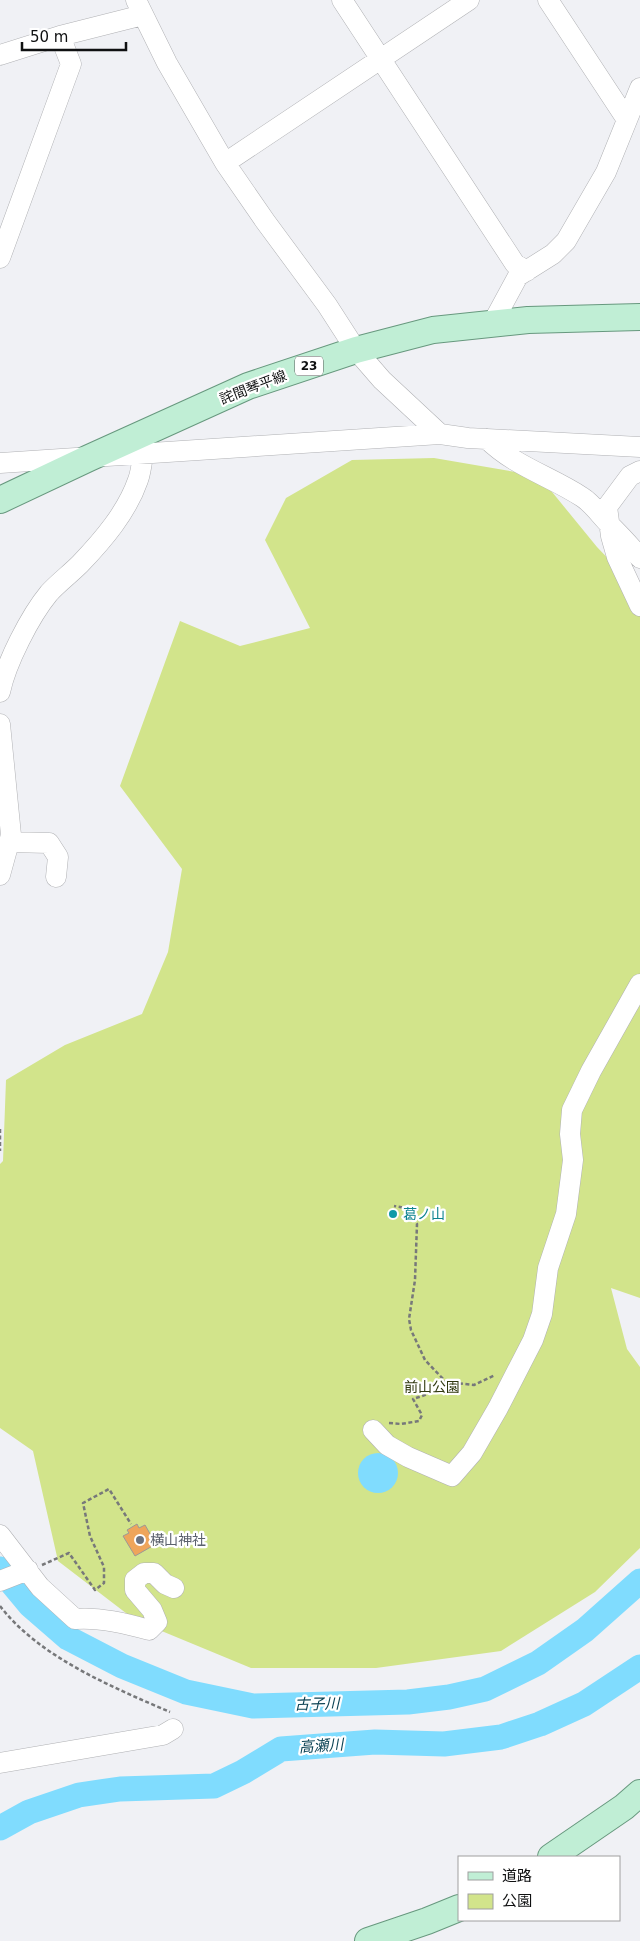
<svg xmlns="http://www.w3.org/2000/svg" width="640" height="1941" font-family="'DejaVu Sans','Noto Sans JP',sans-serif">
	<rect width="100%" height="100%" fill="#f0f1f5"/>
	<path fill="#d2e48b" d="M 434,458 L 539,476 L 597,547 L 640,592 L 640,1298 L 611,1288 L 627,1349 L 640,1367 L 640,1548 L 595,1592 L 501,1651 L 376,1668 L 251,1668 L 135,1620 L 58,1561 L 33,1451 L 0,1428 L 0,1164 L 3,1161 L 6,1080 L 65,1045 L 142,1014 L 168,952 L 182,869 L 120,786 L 180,621 L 240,646 L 310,628 L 265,540 L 286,498 L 352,460 Z"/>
	<path fill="#80dcfe" d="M358 1473a20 20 0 1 1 40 0a20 20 0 1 1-40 0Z"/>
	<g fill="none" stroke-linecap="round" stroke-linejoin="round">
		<path stroke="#80dcfe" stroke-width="25" d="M 0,1569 L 30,1605 L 68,1638 L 122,1666 L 186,1692 L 253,1706 L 408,1702 L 449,1697 L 485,1689 L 538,1663 L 585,1630 L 640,1581
			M 0,1828 L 29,1812 L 79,1795 L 120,1789 L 214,1786 L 243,1772 L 281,1749 L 375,1742 L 444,1744 L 501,1737 L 540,1724 L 584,1704 L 640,1667"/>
	</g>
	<path fill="#eea55b" stroke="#9c9996" d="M 137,1524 L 139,1528 L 145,1525 L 156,1544 L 135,1556 L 123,1536 L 129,1533 L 127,1530 Z"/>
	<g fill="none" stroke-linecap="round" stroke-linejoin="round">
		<g stroke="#b0b1b4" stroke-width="21">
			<path id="minor" d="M 136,0 L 167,63 L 225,163 L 265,221 L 327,305 L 356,350 L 382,380 L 440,434
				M 342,0 L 515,264 L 527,271
				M 548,0 L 627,120
				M 0,55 L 60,36 L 143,15
				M 225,163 L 469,0
				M 0,258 L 71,64 L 60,36
				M 492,324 L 518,276 L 553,254 L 566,241 L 606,172 L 640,88
				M 487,439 C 514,466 550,476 582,497 C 592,503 600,515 609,524 C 620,535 630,545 640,558
				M 0,463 L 440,434 L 468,438 L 640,447
				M 640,471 L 630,476 L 607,507 L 611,536 L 617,557 L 640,606
				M 0,692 C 6,663 30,616 49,593 C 58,583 70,574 80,564 C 103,540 127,512 138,480 C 141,472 142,462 143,454
				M 0,724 L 11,835 L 0,875
				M 10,842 L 49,843 L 58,857 L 56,877
				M 373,1430 L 387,1445 L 408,1457 L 452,1476 L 472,1453 L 498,1408 L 533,1340 L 542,1314 L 548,1268 L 566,1214 L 573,1160 L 570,1134 L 572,1110 L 591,1071 L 640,984
				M 0,1535 L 40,1587 L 75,1619 C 100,1617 125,1623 149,1630 L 157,1622 L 152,1610 L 135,1590 L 135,1580 L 144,1573 L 154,1573 L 165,1584 L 174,1588
				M 0,1581 L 28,1570
				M 0,1763 L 163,1735 L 173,1729"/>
		</g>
		<g stroke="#67987e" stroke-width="28">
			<path id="major" d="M 0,500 L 89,458 L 248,386 L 356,350 L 433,330 L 528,320 L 640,317
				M 551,1857 L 624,1807 L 640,1793
				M 368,1941 L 427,1921 L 459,1908"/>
		</g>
		<path stroke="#77787a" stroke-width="2.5" stroke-dasharray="4 2.5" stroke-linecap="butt" d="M 0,1129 L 0,1151
			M 446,1382 L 474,1385 L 495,1375
			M 389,1423 L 401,1424 L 419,1421 L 422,1415 L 413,1399 L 431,1393 L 446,1382 L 425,1360 L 411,1330 L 409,1319 L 415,1280 L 417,1224 L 406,1208 L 394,1206
			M 42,1565 L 69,1553 L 95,1590 L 104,1583 L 104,1567 L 90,1536 L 83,1503 L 109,1489 L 131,1524
			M 0,1606 C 39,1657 112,1687 170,1712"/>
		<use href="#minor" stroke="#fff" stroke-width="20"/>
		<use href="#major" stroke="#c0eed5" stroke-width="26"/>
	</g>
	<circle fill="#0f9aa8" stroke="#fff" stroke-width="2" cx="393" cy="1214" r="5"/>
	<circle fill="#6b7280" stroke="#fff" stroke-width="2" cx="140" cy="1540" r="5"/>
	<g text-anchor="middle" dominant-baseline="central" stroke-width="4.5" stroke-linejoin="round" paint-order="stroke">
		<rect fill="#fff" stroke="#575858" stroke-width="1" x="295" y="356.5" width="28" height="19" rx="4"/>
		<g font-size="12" font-weight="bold" fill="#0f1011">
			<text x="309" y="366">23</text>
		</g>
		<g font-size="14" fill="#0f1011" stroke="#fff">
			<text transform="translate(253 387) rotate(-21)">詫間琴平線</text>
		</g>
		<g font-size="14" fill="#0d838f" stroke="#fff" text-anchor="start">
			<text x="403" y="1214">葛ノ山</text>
		</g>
		<g font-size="14" fill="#30380f" stroke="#fff">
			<text x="432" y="1387">前山公園</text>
		</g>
		<g font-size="14" fill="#5b616d" stroke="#fff" text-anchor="start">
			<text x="150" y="1540">横山神社</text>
		</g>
		<g font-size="15" font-style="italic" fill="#0d4456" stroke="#fff">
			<text transform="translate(317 1704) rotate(-1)">古子川</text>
			<text transform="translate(321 1746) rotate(-4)">高瀬川</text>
		</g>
	</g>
	<rect x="458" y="1856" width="162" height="65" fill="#ffffff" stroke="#9f9fa0"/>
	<rect x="468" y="1872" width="25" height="8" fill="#c0eed5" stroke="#9f9fa0"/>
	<text x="502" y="1881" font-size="15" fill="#0f1011">道路</text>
	<rect x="468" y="1894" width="25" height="15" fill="#d2e48b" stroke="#9f9fa0"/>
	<text x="502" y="1906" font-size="15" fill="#0f1011">公園</text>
	<path d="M22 42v8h104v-8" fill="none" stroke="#0f1011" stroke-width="2.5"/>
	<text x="30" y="42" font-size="15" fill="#0f1011" stroke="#ffffff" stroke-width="4" paint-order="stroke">50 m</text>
</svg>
